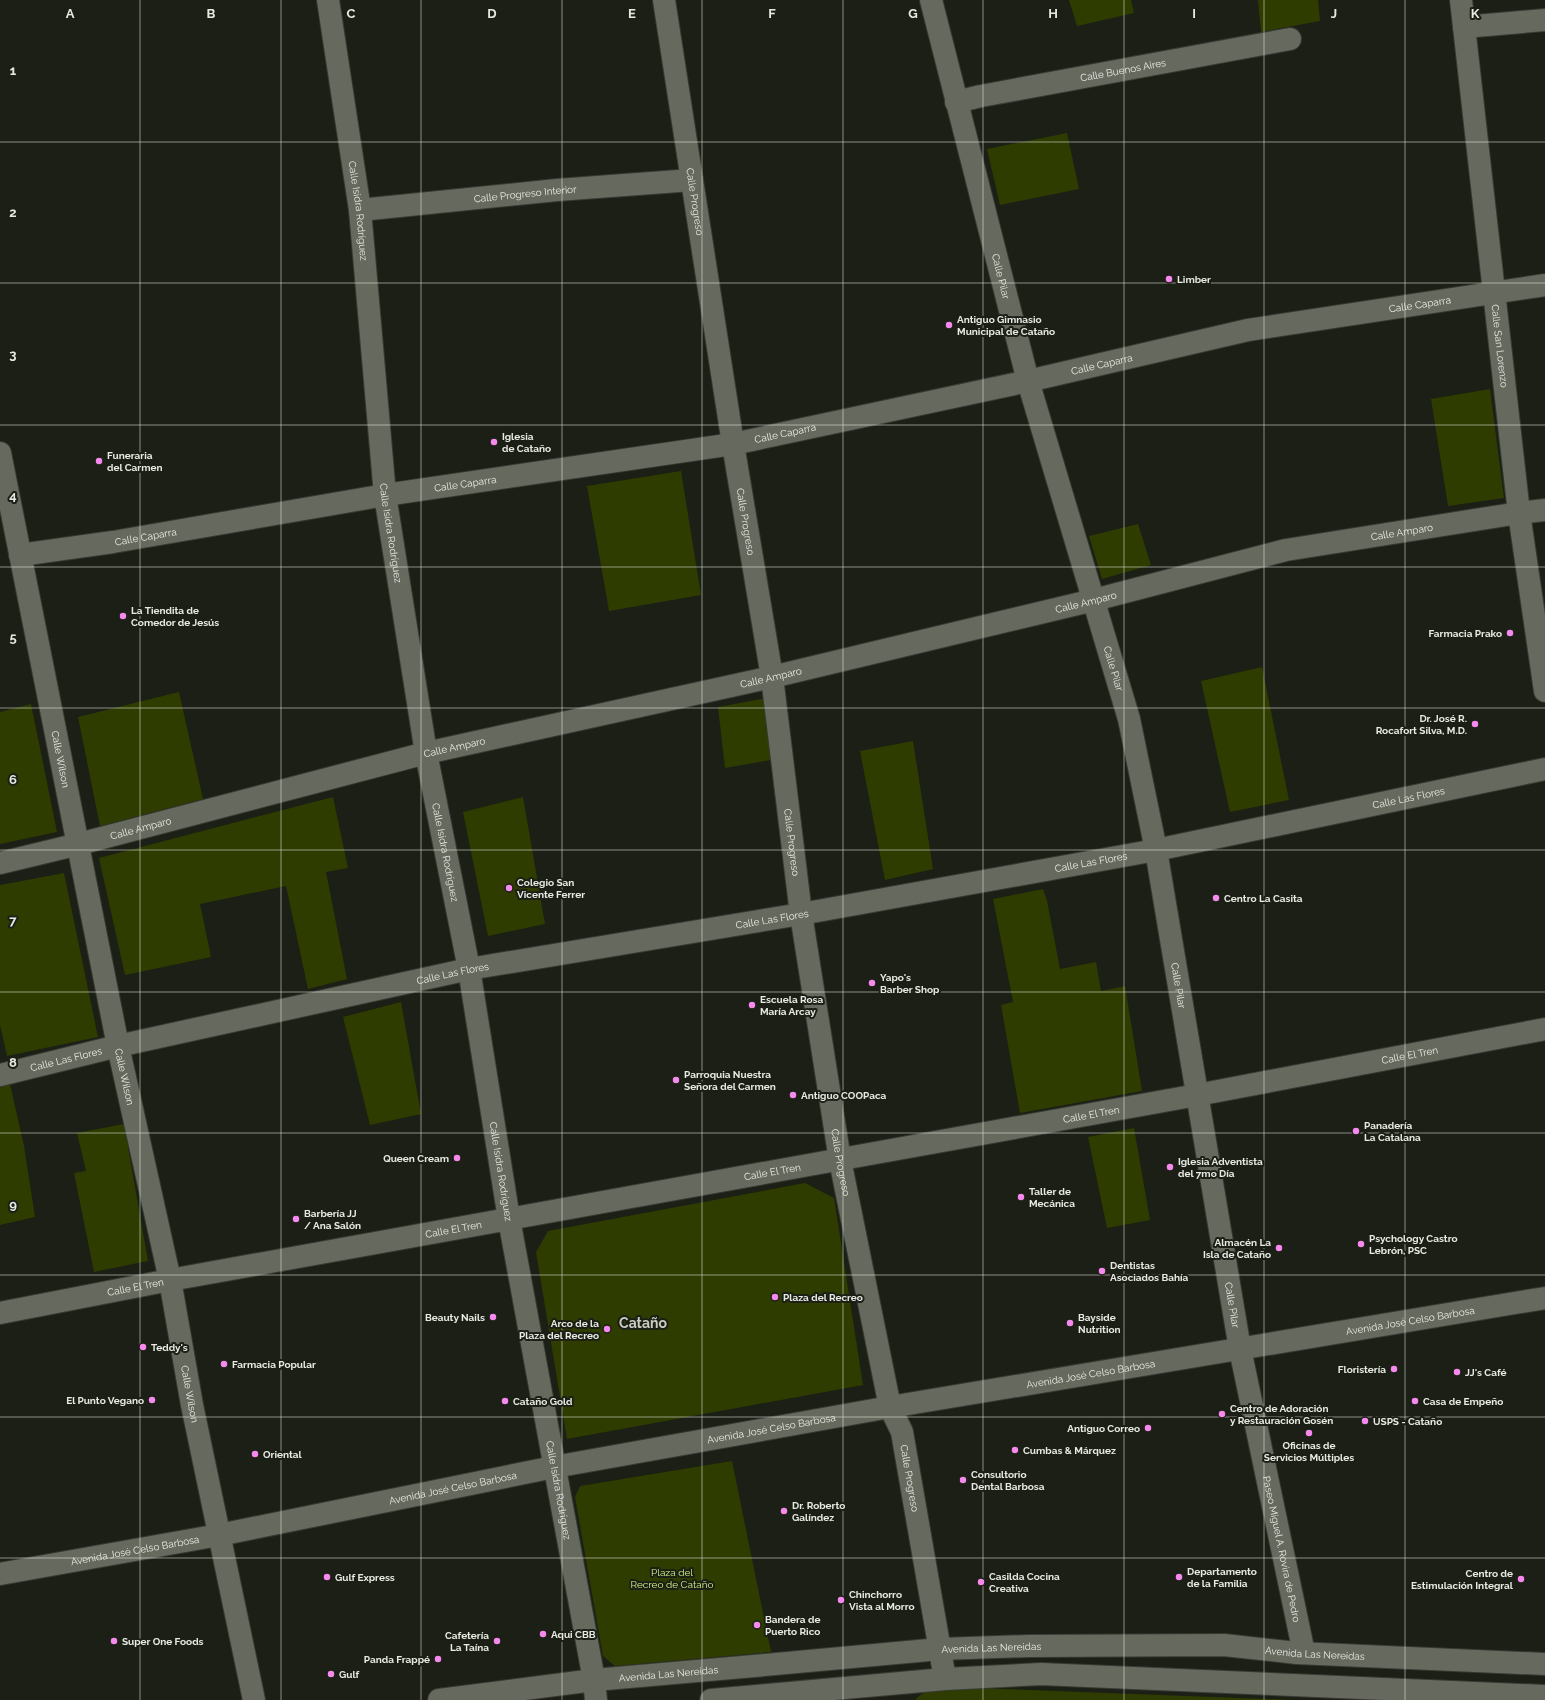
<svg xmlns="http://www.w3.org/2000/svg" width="1545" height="1700" font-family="Raleway,sans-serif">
	<rect width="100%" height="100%" fill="#1b1f15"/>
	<path fill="#2e3c00" d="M 1069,0 L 1131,0 L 1134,13 L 1077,26 Z
		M 1258,0 L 1318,0 L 1320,21 L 1261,32 Z
		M 1067,133 L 1079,189 L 1000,205 L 987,149 Z
		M 1490,389 L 1504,498 L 1448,506 L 1431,399 Z
		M 681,471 L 701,595 L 609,611 L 587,486 Z
		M 1138,524 L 1151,565 L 1102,579 L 1089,536 Z
		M 1262,667 L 1289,800 L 1230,812 L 1201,681 Z
		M 179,692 L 203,799 L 100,826 L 78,717 Z
		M 767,698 L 777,759 L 725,768 L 718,707 Z
		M 31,704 L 57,832 L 0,844 L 0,712 Z
		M 913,741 L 933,869 L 885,880 L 860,751 Z
		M 333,797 L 348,868 L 326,872 L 347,979 L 308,989 L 286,886 L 200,904 L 211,957 L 125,975 L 99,858 Z
		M 523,797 L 545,924 L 488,936 L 463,812 Z
		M 64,873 L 98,1037 L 7,1056 L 0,1025 L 0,885 Z
		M 1043,889 L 1047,901 L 1060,969 L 1096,962 L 1101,991 L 1125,986 L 1142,1091 L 1020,1113 L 1001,1005 L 1013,1002 L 993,899 Z
		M 401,1002 L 421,1114 L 370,1125 L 343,1017 Z
		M 10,1084 L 24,1146 L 35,1217 L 0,1225 L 0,1087 Z
		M 124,1124 L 148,1261 L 94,1272 L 74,1173 L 86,1171 L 77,1133 Z
		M 1134,1128 L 1150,1220 L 1107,1228 L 1088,1137 Z
		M 805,1183 L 834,1198 L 863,1385 L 567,1439 L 536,1252 L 548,1231 Z
		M 732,1461 L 771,1652 L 615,1666 L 603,1656 L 575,1497 L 580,1486 Z
		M 950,1687 L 1294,1700 L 915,1700 L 926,1690 Z"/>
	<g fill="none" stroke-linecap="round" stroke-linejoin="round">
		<g stroke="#383a34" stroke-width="24">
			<g id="street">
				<path id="s1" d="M 328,0 L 360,210 L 385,495 L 426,753 L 469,969 L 509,1219 L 594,1680 L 596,1700"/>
				<path id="s2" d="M 664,0 L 733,444 L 772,677 L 801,914 L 840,1160 L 890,1407 L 902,1432 L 945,1679"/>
				<path id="s3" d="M 931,0 L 1028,381 L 1129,719 L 1156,850 L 1240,1349 L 1304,1653"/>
				<path id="s4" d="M 1461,0 L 1519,513 L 1545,691"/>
				<path d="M 1464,27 L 1545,20"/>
				<path id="s5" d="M 956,102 L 981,96 L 1290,39"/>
				<path id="s6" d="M 360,210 L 557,190 L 692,180"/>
				<path id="s7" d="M 20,555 L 113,542 L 385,495 L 733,444 L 1028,381 L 1248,330 L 1545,285"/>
				<path id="s8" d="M 0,863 L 79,844 L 426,753 L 772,677 L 1094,600 L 1286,550 L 1519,513 L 1545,510"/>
				<path id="s9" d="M 0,1075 L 118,1046 L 469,969 L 801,914 L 1156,850 L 1545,769"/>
				<path id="s10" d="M 0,1313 L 170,1280"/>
			</g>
		</g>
		<g stroke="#383a34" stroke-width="24">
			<g id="secondary">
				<path id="s11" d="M 0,453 L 118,1046 L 170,1280 L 192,1405 L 254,1700"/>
				<path id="s12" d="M 170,1280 L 1197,1095 L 1545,1029"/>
				<path id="s13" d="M 0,1574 L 219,1535 L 554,1467 L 890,1407 L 1545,1298"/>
				<path id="s14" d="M 439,1700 L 594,1680 L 754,1666 L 940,1649 L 1028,1646 L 1224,1645 L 1297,1653 L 1545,1664"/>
				<path d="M 711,1700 L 945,1679 L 1041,1674 L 1545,1696"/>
			</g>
		</g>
		<use href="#street" stroke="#666a5e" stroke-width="22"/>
		<use href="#secondary" stroke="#666a5e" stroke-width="22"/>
	</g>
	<path fill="none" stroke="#e7eae3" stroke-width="1" stroke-opacity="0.55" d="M 140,0 L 140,1700M 281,0 L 281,1700M 421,0 L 421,1700M 562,0 L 562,1700M 702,0 L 702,1700M 843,0 L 843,1700M 983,0 L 983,1700M 1124,0 L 1124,1700M 1264,0 L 1264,1700M 1405,0 L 1405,1700M 0,142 L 1545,142M 0,283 L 1545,283M 0,425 L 1545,425M 0,567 L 1545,567M 0,708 L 1545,708M 0,850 L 1545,850M 0,992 L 1545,992M 0,1133 L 1545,1133M 0,1275 L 1545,1275M 0,1417 L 1545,1417M 0,1558 L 1545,1558"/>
	<g fill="#f689ed" stroke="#1b1f15" stroke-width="1.5">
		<circle cx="1169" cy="279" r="4"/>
		<circle cx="949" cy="325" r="4"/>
		<circle cx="494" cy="442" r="4"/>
		<circle cx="99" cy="461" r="4"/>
		<circle cx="123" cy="616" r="4"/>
		<circle cx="1510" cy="633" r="4"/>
		<circle cx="1475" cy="724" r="4"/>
		<circle cx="509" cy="888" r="4"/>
		<circle cx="1216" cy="898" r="4"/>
		<circle cx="872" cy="983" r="4"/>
		<circle cx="752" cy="1005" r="4"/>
		<circle cx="676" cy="1080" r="4"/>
		<circle cx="793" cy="1095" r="4"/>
		<circle cx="1356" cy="1131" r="4"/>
		<circle cx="457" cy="1158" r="4"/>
		<circle cx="1170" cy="1167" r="4"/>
		<circle cx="1021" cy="1197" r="4"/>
		<circle cx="296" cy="1219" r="4"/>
		<circle cx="1361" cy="1244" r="4"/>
		<circle cx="1279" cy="1248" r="4"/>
		<circle cx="1102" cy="1271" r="4"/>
		<circle cx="775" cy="1297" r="4"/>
		<circle cx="493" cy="1317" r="4"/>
		<circle cx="1070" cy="1323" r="4"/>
		<circle cx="607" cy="1329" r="4"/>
		<circle cx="143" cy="1347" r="4"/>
		<circle cx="224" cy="1364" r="4"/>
		<circle cx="1394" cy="1369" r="4"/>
		<circle cx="1457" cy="1372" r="4"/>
		<circle cx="152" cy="1400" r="4"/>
		<circle cx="505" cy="1401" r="4"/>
		<circle cx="1415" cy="1401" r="4"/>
		<circle cx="1222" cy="1414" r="4"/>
		<circle cx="1365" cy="1421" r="4"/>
		<circle cx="1148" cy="1428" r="4"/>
		<circle cx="1309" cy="1433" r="4"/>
		<circle cx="1015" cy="1450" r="4"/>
		<circle cx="255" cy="1454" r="4"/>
		<circle cx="963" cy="1480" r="4"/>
		<circle cx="784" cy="1511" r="4"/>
		<circle cx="327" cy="1577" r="4"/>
		<circle cx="1179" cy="1577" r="4"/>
		<circle cx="1521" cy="1579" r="4"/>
		<circle cx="981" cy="1582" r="4"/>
		<circle cx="841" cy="1600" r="4"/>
		<circle cx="757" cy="1625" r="4"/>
		<circle cx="543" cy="1634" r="4"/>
		<circle cx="114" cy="1641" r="4"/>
		<circle cx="497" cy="1641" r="4"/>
		<circle cx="438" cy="1659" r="4"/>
		<circle cx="331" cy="1674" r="4"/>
	</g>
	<g text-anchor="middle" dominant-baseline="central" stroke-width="4" stroke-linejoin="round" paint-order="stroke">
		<g font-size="10" fill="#e7eae3" stroke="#1b1f15">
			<text stroke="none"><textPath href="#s5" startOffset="170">Calle Buenos Aires</textPath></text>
			<text stroke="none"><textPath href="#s6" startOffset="166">Calle Progreso Interior</textPath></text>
			<text stroke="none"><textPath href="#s2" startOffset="204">Calle Progreso</textPath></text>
			<text stroke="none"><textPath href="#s1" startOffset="213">Calle Isidra Rodríguez</textPath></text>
			<text stroke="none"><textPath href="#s3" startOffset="285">Calle Pilar</textPath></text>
			<text stroke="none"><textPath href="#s7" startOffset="1423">Calle Caparra</textPath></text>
			<text stroke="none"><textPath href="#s4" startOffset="348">Calle San Lorenzo</textPath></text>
			<text stroke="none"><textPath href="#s7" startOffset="1099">Calle Caparra</textPath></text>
			<text stroke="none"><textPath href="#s7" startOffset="775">Calle Caparra</textPath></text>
			<text stroke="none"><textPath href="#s7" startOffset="451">Calle Caparra</textPath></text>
			<text stroke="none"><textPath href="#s2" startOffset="528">Calle Progreso</textPath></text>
			<text stroke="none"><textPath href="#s8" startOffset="1441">Calle Amparo</textPath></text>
			<text stroke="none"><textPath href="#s1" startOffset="537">Calle Isidra Rodríguez</textPath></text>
			<text stroke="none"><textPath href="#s7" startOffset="127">Calle Caparra</textPath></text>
			<text stroke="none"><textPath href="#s8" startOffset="1117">Calle Amparo</textPath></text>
			<text stroke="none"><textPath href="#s3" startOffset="693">Calle Pilar</textPath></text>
			<text stroke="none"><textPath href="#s8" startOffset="793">Calle Amparo</textPath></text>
			<text stroke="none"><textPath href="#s8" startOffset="469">Calle Amparo</textPath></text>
			<text stroke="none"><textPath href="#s11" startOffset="312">Calle Wilson</textPath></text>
			<text stroke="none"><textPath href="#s9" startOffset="1436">Calle Las Flores</textPath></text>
			<text stroke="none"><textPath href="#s8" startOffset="145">Calle Amparo</textPath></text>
			<text stroke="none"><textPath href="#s2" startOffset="852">Calle Progreso</textPath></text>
			<text stroke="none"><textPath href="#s1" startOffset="861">Calle Isidra Rodríguez</textPath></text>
			<text stroke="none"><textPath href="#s9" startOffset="1112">Calle Las Flores</textPath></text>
			<text stroke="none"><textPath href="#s9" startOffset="788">Calle Las Flores</textPath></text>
			<text stroke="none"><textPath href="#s9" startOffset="464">Calle Las Flores</textPath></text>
			<text stroke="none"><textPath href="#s3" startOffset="1017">Calle Pilar</textPath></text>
			<text stroke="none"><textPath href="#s12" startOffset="1260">Calle El Tren</textPath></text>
			<text stroke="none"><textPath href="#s9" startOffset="68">Calle Las Flores</textPath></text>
			<text stroke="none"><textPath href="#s11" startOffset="636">Calle Wilson</textPath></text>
			<text stroke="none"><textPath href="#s12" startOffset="936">Calle El Tren</textPath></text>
			<text stroke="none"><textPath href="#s2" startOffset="1176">Calle Progreso</textPath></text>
			<text stroke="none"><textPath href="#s1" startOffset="1185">Calle Isidra Rodríguez</textPath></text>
			<text stroke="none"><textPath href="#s12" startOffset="612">Calle El Tren</textPath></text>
			<text stroke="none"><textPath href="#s12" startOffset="288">Calle El Tren</textPath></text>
			<text stroke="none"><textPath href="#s10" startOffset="138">Calle El Tren</textPath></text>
			<text stroke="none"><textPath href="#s3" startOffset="1341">Calle Pilar</textPath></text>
			<text stroke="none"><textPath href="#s13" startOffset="1433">Avenida José Celso Barbosa</textPath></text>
			<text stroke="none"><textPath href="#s13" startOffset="1109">Avenida José Celso Barbosa</textPath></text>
			<text stroke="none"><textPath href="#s11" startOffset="960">Calle Wilson</textPath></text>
			<text stroke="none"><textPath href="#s13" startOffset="785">Avenida José Celso Barbosa</textPath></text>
			<text stroke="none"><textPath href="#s2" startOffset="1500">Calle Progreso</textPath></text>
			<text stroke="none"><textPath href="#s13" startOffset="461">Avenida José Celso Barbosa</textPath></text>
			<text stroke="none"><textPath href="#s1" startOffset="1509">Calle Isidra Rodríguez</textPath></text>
			<text stroke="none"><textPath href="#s3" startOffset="1590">Paseo Miguel A. Rovira de Pedro</textPath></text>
			<text stroke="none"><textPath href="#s13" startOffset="137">Avenida José Celso Barbosa</textPath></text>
			<text stroke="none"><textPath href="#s14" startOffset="555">Avenida Las Nereidas</textPath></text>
			<text stroke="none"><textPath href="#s14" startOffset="879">Avenida Las Nereidas</textPath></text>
			<text stroke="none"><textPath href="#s14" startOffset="231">Avenida Las Nereidas</textPath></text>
		</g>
		<g font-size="10" font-weight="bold" fill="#e7eae3" stroke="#1b1f15" text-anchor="start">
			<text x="1177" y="279">Limber</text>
			<text x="957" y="319">Antiguo Gimnasio<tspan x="957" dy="12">Municipal de Cataño</tspan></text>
			<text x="502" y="436">Iglesia<tspan x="502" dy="12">de Cataño</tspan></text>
			<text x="107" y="455">Funeraria<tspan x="107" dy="12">del Carmen</tspan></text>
			<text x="131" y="610">La Tiendita de<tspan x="131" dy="12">Comedor de Jesús</tspan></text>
			<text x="1502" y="633" text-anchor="end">Farmacia Prako</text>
			<text x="1467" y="718" text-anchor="end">Dr. José R.<tspan x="1467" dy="12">Rocafort Silva, M.D.</tspan></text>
			<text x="517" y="882">Colegio San<tspan x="517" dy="12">Vicente Ferrer</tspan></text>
			<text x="1224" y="898">Centro La Casita</text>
			<text x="880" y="977">Yapo's<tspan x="880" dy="12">Barber Shop</tspan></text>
			<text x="760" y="999">Escuela Rosa<tspan x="760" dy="12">María Arcay</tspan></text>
			<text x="684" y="1074">Parroquia Nuestra<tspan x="684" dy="12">Señora del Carmen</tspan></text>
			<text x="801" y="1095">Antiguo COOPaca</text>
			<text x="1364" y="1125">Panadería<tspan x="1364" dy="12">La Catalana</tspan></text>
			<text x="449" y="1158" text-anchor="end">Queen Cream</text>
			<text x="1178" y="1161">Iglesia Adventista<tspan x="1178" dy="12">del 7mo Día</tspan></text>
			<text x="1029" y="1191">Taller de<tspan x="1029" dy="12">Mecánica</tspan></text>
			<text x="304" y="1213">Barbería JJ<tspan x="304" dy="12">/ Ana Salón</tspan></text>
			<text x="1369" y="1238">Psychology Castro<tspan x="1369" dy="12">Lebrón, PSC</tspan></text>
			<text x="1271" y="1242" text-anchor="end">Almacén La<tspan x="1271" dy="12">Isla de Cataño</tspan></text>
			<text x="1110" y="1265">Dentistas<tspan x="1110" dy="12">Asociados Bahía</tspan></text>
			<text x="783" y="1297">Plaza del Recreo</text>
			<text x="485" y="1317" text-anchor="end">Beauty Nails</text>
			<text x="1078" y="1317">Bayside<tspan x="1078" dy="12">Nutrition</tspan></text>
			<text x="599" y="1323" text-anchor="end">Arco de la<tspan x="599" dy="12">Plaza del Recreo</tspan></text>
			<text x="151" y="1347">Teddy's</text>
			<text x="232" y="1364">Farmacia Popular</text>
			<text x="1386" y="1369" text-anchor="end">Floristería</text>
			<text x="1465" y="1372">JJ's Café</text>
			<text x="144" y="1400" text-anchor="end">El Punto Vegano</text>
			<text x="513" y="1401">Cataño Gold</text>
			<text x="1423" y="1401">Casa de Empeño</text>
			<text x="1230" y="1408">Centro de Adoración<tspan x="1230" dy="12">y Restauración Gosén</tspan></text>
			<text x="1373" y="1421">USPS - Cataño</text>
			<text x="1140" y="1428" text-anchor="end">Antiguo Correo</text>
			<text x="1309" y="1445" text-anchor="middle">Oficinas de<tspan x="1309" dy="12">Servicios Múltiples</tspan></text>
			<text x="1023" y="1450">Cumbas &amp; Márquez</text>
			<text x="263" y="1454">Oriental</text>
			<text x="971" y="1474">Consultorio<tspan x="971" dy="12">Dental Barbosa</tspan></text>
			<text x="792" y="1505">Dr. Roberto<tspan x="792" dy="12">Galíndez</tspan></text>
			<text x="1187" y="1571">Departamento<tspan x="1187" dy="12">de la Familia</tspan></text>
			<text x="1513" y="1573" text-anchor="end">Centro de<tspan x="1513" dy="12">Estimulación Integral</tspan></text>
			<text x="989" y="1576">Casilda Cocina<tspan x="989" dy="12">Creativa</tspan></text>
			<text x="335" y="1577">Gulf Express</text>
			<text x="849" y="1594">Chinchorro<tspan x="849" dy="12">Vista al Morro</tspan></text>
			<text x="765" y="1619">Bandera de<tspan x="765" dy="12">Puerto Rico</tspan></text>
			<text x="551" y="1634">Aqui CBB</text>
			<text x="489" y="1635" text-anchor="end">Cafetería<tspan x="489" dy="12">La Taína</tspan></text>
			<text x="122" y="1641">Super One Foods</text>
			<text x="430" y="1659" text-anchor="end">Panda Frappé</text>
			<text x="339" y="1674">Gulf</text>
		</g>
		<g font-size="10" fill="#d0f184" stroke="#1b1f15">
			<text x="672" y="1572">Plaza del<tspan x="672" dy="12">Recreo de Cataño</tspan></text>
		</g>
		<g font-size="14" font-weight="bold" fill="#c9cec1" stroke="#1b1f15">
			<text x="643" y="1323">Cataño</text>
		</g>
	</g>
	<g font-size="13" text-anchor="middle" font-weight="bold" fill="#e7eae3" stroke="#1b1f15" stroke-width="4" stroke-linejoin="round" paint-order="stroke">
		<text x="70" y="18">A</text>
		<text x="211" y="18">B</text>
		<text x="351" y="18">C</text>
		<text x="492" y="18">D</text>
		<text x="632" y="18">E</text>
		<text x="772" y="18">F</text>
		<text x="913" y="18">G</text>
		<text x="1053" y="18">H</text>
		<text x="1194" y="18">I</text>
		<text x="1334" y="18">J</text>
		<text x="1475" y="18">K</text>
		<text x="13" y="75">1</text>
		<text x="13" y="217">2</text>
		<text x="13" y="359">3</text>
		<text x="13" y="500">4</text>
		<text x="13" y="642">5</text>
		<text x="13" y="784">6</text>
		<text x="13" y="925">7</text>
		<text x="13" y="1067">8</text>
		<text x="13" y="1209">9</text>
	</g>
</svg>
